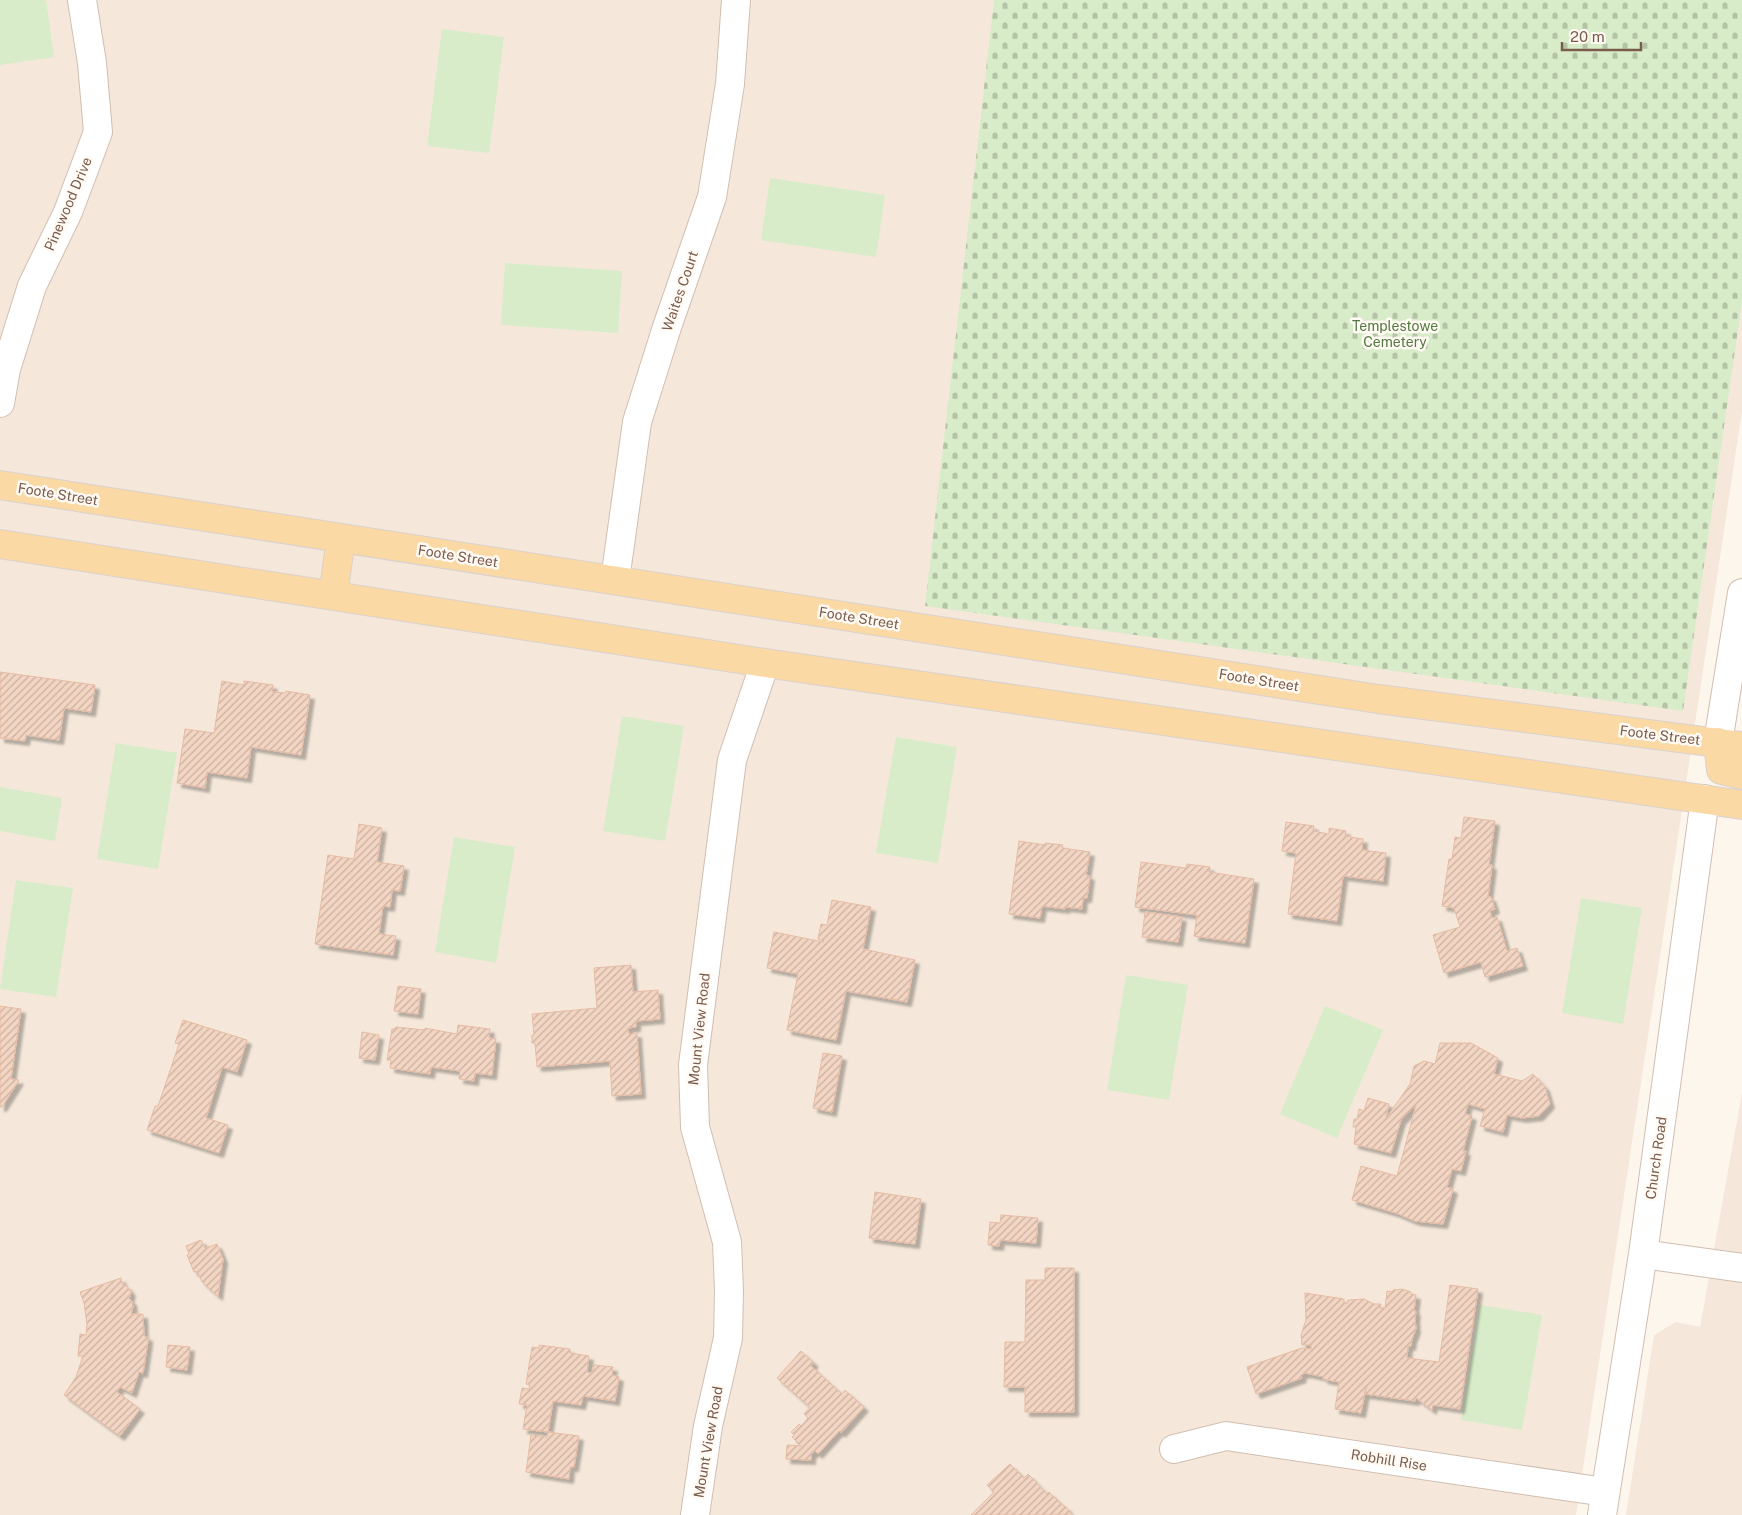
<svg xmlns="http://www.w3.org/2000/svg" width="1742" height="1515" font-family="'Public Sans',sans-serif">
	<defs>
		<pattern id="cemetery-stones" width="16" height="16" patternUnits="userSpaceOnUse" patternTransform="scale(1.25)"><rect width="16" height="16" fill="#d8ecc9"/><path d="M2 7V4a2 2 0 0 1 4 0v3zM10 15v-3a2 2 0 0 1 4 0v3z" fill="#b4c2a5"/></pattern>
		<pattern id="building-hatch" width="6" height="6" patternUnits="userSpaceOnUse" patternTransform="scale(1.25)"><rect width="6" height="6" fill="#f3d5c3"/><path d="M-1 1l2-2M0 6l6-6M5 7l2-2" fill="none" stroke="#cab0a1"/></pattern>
		<filter id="shadow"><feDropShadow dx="4.5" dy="4.5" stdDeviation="1" flood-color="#0004"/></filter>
	</defs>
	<rect width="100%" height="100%" fill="#fdf6ec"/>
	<path fill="#f5e8da" d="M 0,0 L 1742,0 L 1742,411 L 1576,1515 L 0,1515 Z
		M 1742,1093 L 1742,1515 L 1626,1515 L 1654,1335 L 1676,1322 L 1700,1327 Z"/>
	<path fill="url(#cemetery-stones)" d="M 994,0 L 1742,0 L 1742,302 L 1683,711 L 925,606 Z"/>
	<path fill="#d8ecc9" d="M 0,0 L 46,0 L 54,57 L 0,65 Z
		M 442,29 L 504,37 L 489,153 L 427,146 Z
		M 770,178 L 885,195 L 876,257 L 761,240 Z
		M 505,263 L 622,271 L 618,333 L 501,325 Z
		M 622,716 L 684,726 L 665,841 L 603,831 Z
		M 896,737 L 957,747 L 938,863 L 876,853 Z
		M 116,743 L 177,753 L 158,869 L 97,859 Z
		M 0,787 L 62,798 L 55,841 L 0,831 Z
		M 454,837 L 515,847 L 496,963 L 435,952 Z
		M 16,880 L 73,888 L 56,997 L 0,989 Z
		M 1581,898 L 1642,908 L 1623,1024 L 1562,1013 Z
		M 1126,975 L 1188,985 L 1169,1100 L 1107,1090 Z
		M 1325,1006 L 1383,1030 L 1337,1138 L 1280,1114 Z
		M 1480,1305 L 1542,1315 L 1522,1430 L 1461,1420 Z"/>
	<path fill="url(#building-hatch)" stroke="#e6bba3" filter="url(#shadow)" d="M 0,672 L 95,685 L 91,712 L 64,708 L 59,740 L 26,735 L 25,741 L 0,738 Z
		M 222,681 L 244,685 L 244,681 L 273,685 L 272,692 L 285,693 L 286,691 L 310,695 L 301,755 L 251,747 L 247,778 L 207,772 L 205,788 L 177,783 L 185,729 L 214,733 Z
		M 1464,817 L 1495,821 L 1489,865 L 1492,865 L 1488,897 L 1491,897 L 1495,909 L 1490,911 L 1492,918 L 1497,917 L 1507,951 L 1517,948 L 1523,966 L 1485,977 L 1481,962 L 1444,973 L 1433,935 L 1460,927 L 1454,908 L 1442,906 L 1449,859 L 1452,859 L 1455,837 L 1461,838 Z
		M 1286,822 L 1314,826 L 1313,831 L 1329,834 L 1329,828 L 1346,831 L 1345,836 L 1363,839 L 1362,850 L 1386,853 L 1383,881 L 1343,876 L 1337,921 L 1288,914 L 1296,853 L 1282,851 Z
		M 359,824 L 382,828 L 377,862 L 404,866 L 400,891 L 392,890 L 390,907 L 383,906 L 379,934 L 396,936 L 393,955 L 315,944 L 328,855 L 354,859 Z
		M 1019,841 L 1045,845 L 1045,843 L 1063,845 L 1062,848 L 1090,852 L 1086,875 L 1090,876 L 1087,898 L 1083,898 L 1082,909 L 1066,907 L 1065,909 L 1042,906 L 1040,918 L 1009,914 Z
		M 1141,862 L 1186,868 L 1187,864 L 1210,867 L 1209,872 L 1254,879 L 1245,943 L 1194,936 L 1197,915 L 1135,907 Z
		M 832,900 L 871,907 L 863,949 L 915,960 L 907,1002 L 846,991 L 836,1040 L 787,1030 L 798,974 L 767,968 L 774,932 L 823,942 L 824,941 L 818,939 L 821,924 L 827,925 Z
		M 1145,912 L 1182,917 L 1178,942 L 1142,937 Z
		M 631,965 L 633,992 L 658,990 L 660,1019 L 636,1021 L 636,1027 L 628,1028 L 629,1034 L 637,1033 L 641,1094 L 612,1096 L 610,1061 L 537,1067 L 535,1043 L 532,1043 L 532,1035 L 534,1035 L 532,1014 L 597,1008 L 594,968 Z
		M 398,986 L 421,989 L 418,1014 L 394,1011 Z
		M 0,1006 L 21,1009 L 11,1079 L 19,1080 L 2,1107 L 0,1107 Z
		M 183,1020 L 247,1040 L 237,1072 L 222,1067 L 206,1118 L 228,1125 L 219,1153 L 147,1130 L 155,1106 L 158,1106 L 179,1044 L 175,1043 Z
		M 458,1025 L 490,1029 L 489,1038 L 496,1039 L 492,1075 L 475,1073 L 474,1081 L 459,1079 L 460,1071 L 431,1067 L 430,1074 L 390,1068 L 391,1060 L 387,1060 L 392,1029 L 395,1029 L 396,1027 L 425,1030 L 425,1028 L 457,1034 Z
		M 362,1032 L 379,1035 L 375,1060 L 359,1058 Z
		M 1440,1043 L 1471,1043 L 1498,1058 L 1494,1074 L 1522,1081 L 1533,1074 L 1545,1087 L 1550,1104 L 1539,1116 L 1522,1118 L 1507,1115 L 1503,1132 L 1480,1126 L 1485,1109 L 1468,1104 L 1465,1114 L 1472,1116 L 1463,1151 L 1466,1151 L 1461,1171 L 1452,1169 L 1447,1187 L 1453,1189 L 1443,1224 L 1415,1221 L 1396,1213 L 1352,1200 L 1361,1166 L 1397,1176 L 1416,1105 L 1401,1120 L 1391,1153 L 1354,1144 L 1356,1127 L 1353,1127 L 1354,1119 L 1357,1119 L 1359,1109 L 1364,1111 L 1368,1098 L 1389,1104 L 1386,1117 L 1387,1117 L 1410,1084 L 1414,1066 L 1424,1061 L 1435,1064 Z
		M 823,1053 L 842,1056 L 832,1112 L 813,1108 Z
		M 875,1192 L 921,1199 L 915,1244 L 869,1238 Z
		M 1001,1215 L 1038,1218 L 1036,1243 L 1000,1240 L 999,1246 L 988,1245 L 990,1222 L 1000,1223 Z
		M 201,1240 L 205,1248 L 217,1244 L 223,1259 L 218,1296 L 202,1282 L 197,1271 L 194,1272 L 187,1255 L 189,1254 L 186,1246 Z
		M 1045,1268 L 1074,1268 L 1074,1412 L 1025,1412 L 1025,1387 L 1004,1387 L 1005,1342 L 1025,1342 L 1026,1280 L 1045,1280 Z
		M 121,1278 L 123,1285 L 127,1286 L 131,1292 L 129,1299 L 132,1301 L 133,1308 L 131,1314 L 143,1314 L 144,1336 L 148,1337 L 148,1341 L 143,1373 L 139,1372 L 132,1393 L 120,1387 L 117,1392 L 140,1409 L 120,1436 L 64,1395 L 76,1377 L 83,1356 L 78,1356 L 80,1334 L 86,1335 L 87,1324 L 84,1303 L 80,1292 Z
		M 1450,1285 L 1478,1289 L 1460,1409 L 1433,1405 L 1432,1410 L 1416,1398 L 1415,1401 L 1365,1394 L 1366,1387 L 1361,1413 L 1335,1409 L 1339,1382 L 1323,1379 L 1324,1377 L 1305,1373 L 1301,1375 L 1302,1378 L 1256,1394 L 1247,1367 L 1302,1348 L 1311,1349 L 1311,1345 L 1302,1345 L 1301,1335 L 1306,1320 L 1305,1293 L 1344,1299 L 1344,1303 L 1347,1304 L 1348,1300 L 1364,1299 L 1374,1304 L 1381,1304 L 1380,1308 L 1385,1309 L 1387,1291 L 1393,1292 L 1393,1290 L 1402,1289 L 1411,1292 L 1411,1294 L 1416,1295 L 1414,1311 L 1416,1311 L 1415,1319 L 1416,1329 L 1412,1339 L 1411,1346 L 1408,1346 L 1407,1358 L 1439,1362 Z
		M 168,1345 L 190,1347 L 187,1370 L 166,1367 Z
		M 539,1345 L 570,1349 L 570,1353 L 589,1356 L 587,1372 L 592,1373 L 594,1365 L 613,1367 L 612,1375 L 619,1377 L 615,1401 L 583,1396 L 581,1405 L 553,1401 L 548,1432 L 523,1429 L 527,1405 L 519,1404 L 522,1388 L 529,1389 L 530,1385 L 526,1384 L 532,1347 L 539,1348 Z
		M 801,1351 L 814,1363 L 811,1366 L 842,1394 L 845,1390 L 864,1407 L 841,1433 L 839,1431 L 818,1454 L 815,1451 L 811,1455 L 811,1460 L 786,1459 L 787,1445 L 801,1446 L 792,1437 L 794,1435 L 791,1432 L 799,1424 L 801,1426 L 808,1418 L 804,1414 L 810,1407 L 777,1378 Z
		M 548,1432 L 579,1436 L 574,1467 L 570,1467 L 569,1479 L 526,1472 L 531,1435 L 547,1437 Z
		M 1010,1464 L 1024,1478 L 1028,1474 L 1047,1494 L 1049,1492 L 1062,1505 L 1066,1507 L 1072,1515 L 971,1515 L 994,1492 L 987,1485 Z"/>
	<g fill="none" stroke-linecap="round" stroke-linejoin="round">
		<g stroke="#d1beb0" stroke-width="30">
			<path id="minor" d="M 0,403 L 6,369 L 32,286 L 68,212 L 98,132 L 92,63 L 82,0
				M 615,580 L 637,422 L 667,327 L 712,197 L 730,84 L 736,0
				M 1718,742 L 1742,593
				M 1643,1254 L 1742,1268
				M 1174,1449 L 1226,1436 L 1605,1492
				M 695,1515 L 708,1426 L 728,1338 L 729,1290 L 727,1242 L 695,1127 L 693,1065 L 732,760 L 765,663
				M 1602,1515 L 1643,1254 L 1705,799"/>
		</g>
		<g stroke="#dad1cd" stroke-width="30">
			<path id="major" d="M 0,485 L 1378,699 L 1742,746
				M 0,544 L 765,663 L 1742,805
				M 333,596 L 341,538
				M 1718,742 L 1721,770 L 1742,775"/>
		</g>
		<use href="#minor" stroke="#fff" stroke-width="28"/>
		<use href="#major" stroke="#fbd9a5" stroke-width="28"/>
	</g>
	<g text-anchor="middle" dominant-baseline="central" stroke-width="5" stroke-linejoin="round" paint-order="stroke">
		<g font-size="14" fill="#7a5c4d" stroke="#fffaf3">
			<text transform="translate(68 204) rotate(-67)">Pinewood Drive</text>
			<text transform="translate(680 291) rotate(-71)">Waites Court</text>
			<text transform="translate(58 494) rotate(9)">Foote Street</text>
			<text transform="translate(458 556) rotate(9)">Foote Street</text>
			<text transform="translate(859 618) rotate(9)">Foote Street</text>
			<text transform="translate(1259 680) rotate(9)">Foote Street</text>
			<text transform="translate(1660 735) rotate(7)">Foote Street</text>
			<text transform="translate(699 1029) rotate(-84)">Mount View Road</text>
			<text transform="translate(1656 1158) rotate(-82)">Church Road</text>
			<text transform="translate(708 1442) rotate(-80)">Mount View Road</text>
			<text transform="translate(1389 1460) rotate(9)">Robhill Rise</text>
		</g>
		<g font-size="14" fill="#537a41" stroke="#fffaf3">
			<text x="1395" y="326">Templestowe<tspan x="1395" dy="16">Cemetery</tspan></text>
		</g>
	</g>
	<path d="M1562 42v8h79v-8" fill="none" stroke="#7a5c4d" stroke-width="2.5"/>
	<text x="1570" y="42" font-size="15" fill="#7a5c4d" stroke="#fffaf3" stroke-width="4" paint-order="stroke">20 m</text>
</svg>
